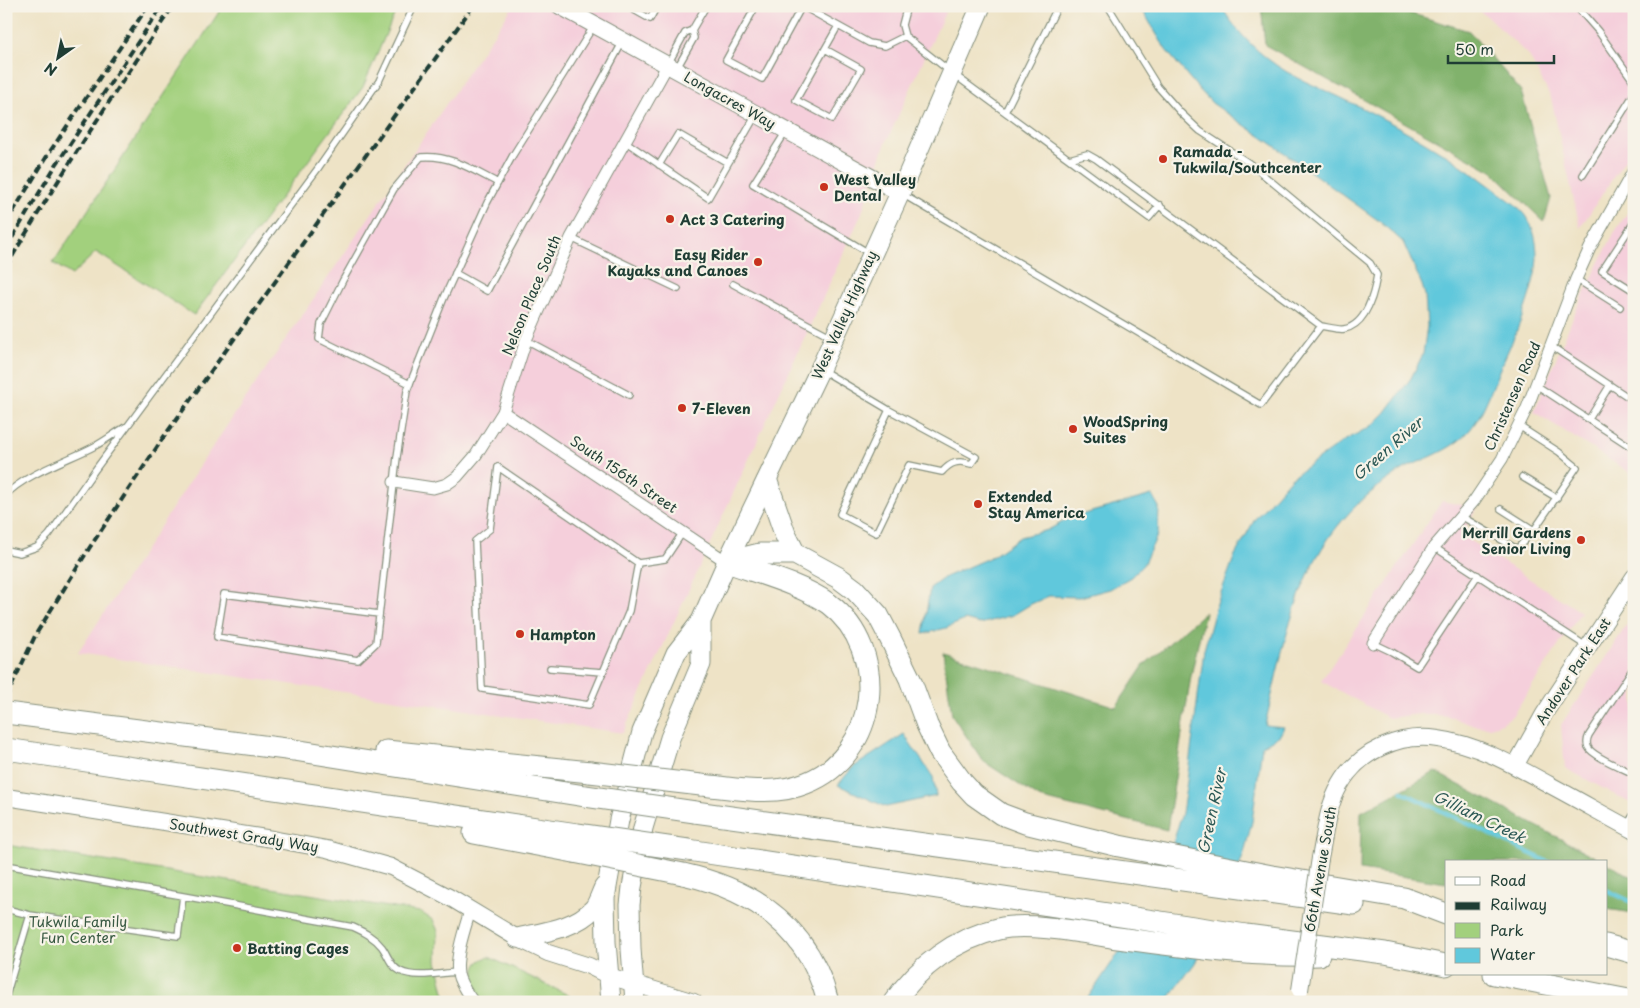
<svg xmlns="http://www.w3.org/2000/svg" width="1640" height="1008" font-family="'Playpen Sans',sans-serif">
	<rect width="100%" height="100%" fill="#f7f3e8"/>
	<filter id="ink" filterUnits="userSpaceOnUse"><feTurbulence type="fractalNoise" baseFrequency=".02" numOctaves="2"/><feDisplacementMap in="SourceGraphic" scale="10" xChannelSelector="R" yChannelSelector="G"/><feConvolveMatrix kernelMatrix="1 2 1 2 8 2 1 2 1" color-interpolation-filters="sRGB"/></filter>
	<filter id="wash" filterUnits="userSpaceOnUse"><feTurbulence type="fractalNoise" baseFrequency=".0096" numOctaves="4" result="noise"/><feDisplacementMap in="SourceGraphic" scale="20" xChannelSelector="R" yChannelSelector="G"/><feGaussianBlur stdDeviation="1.12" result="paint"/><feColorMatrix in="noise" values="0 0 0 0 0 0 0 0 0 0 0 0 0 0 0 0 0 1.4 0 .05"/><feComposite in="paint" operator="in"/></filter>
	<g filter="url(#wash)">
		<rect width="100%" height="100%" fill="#eee3c6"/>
		<path fill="#f5cfdb" d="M 513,6 L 948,6 L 885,145 L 861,215 L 623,733 L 78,653 L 205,458 Z
			M 1472,6 L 1634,6 L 1634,146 L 1580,228 L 1551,98 L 1529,56 L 1488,17 Z
			M 1634,203 L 1634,475 L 1534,412 L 1576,310 L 1614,233 Z
			M 1442,501 L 1477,508 L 1461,535 L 1581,612 L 1512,716 L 1502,723 L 1490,727 L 1475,726 L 1447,716 L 1420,714 L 1389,718 L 1321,681 Z
			M 1634,614 L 1634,805 L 1565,768 L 1561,725 Z"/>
		<path fill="#a2d07d" stroke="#608658" d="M 223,6 L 398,6 L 363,87 L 194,315 L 96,252 L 72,275 L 53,263 Z
			M 6,845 L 420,912 L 433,920 L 438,931 L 437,961 L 444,992 L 451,1002 L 6,1002 Z
			M 489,957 L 566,994 L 578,1002 L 485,1002 L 472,986 L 469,979 L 475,977 C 473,966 479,959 489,957 Z"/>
		<path fill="#81b26c" stroke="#507850" d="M 1261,6 L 1386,6 L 1469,31 L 1521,91 L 1551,198 L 1544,222 L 1492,171 L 1265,45 Z
			M 1205,612 L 1191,676 L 1167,830 L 1039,798 L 983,761 L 952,715 L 943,652 L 1116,707 L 1144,665 Z
			M 1435,772 L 1604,862 L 1446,862 L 1446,883 L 1360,870 L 1361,812 Z
			M 1606,863 L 1634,878 L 1634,913 L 1606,909 Z"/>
		<path fill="#60c8dc" stroke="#408288" d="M 1140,6 L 1221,6 C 1237,33 1260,56 1287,72 C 1310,85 1335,94 1358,106 C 1405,129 1451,156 1493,188 C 1502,195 1521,207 1527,217 C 1537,234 1539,254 1535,274 C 1528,306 1515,336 1501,366 C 1490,392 1481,425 1457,442 C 1441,454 1421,460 1404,469 C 1379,484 1355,504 1337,527 C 1293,582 1281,658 1265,725 L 1284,727 L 1280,735 L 1262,746 L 1252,822 L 1244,853 L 1233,884 L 1195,963 L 1166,1002 L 1085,1002 L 1139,923 L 1170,853 L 1182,813 L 1187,781 L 1204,650 L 1216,606 L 1235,555 L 1255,519 L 1291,478 L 1342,442 L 1373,425 L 1386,412 L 1411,378 L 1423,354 L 1427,326 L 1425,295 L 1422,285 L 1403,242 L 1379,221 L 1275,146 L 1212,103 L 1197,87 L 1166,50 Z
			M 1152,495 L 1159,507 L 1158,534 L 1143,565 L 1131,577 L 1110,589 L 1080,597 L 1049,596 L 1031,604 L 1013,615 L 980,624 L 965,620 L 946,628 L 923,634 L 930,588 L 945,577 L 993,556 L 1020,537 L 1048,530 L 1070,518 Z
			M 904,734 L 933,777 L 936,796 L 886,807 L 838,785 L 852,768 Z"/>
		<path fill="#eee3c6" d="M 1169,847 L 1235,885 L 1217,925 L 1121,946 L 1137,922 L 1156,883 Z"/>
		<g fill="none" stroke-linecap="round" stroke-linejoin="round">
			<path stroke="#60c8dc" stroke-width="4.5" d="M 1402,792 L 1548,862
				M 1606,890 L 1634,903"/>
		</g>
	</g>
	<g filter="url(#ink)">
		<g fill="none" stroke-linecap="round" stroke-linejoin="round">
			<g stroke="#86907d" stroke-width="8">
				<path id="lane" d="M 627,6 L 650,19 L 657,6
					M 756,6 L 726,60 L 762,79 L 802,6
					M 802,6 L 869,43 L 885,46 L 905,36
					M 907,6 L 902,25 L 905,36 L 952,73 L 1149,218 L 1160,205
					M 1108,6 L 1158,87 L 1181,113 L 1200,131 L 1249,163 L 1370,263 L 1377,275 C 1374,294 1366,325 1344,329 C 1338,330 1328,327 1321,326
					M 1576,6 L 1598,31 L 1634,82
					M 825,49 L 861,69 L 832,119 L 796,100 L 838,26
					M 668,64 L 685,33 L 692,30 L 706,6
					M 677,68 L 694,38 L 692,30
					M 1005,112 L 1058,6
					M 785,133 L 753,184 L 869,253
					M 626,142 L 708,198 L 756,115
					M 659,165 L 678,134 L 728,163
					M 1583,175 L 1634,94
					M 902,194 L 1261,405 L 1321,326 L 1096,159 L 1087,154 L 1069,159
					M 1634,222 L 1602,271 L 1634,291
					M 571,238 L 678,289
					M 455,273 L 487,291 L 622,43
					M 1576,279 L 1620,307
					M 733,284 L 832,337
					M 526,340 L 629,395
					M 1551,346 L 1634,401
					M 822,370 L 889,410 L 976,457 L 971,464 C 958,460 951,462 942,472 L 909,465 L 876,533 L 840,514 L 889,410
					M 410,384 L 319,339 L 321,324 L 343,280 L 394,189 L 421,157 C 449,154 473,170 498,183
					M 1536,385 L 1634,449
					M 1589,419 L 1610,385
					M 1522,477 L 1557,498
					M 6,495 C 23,475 71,459 95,446 C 105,441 115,433 125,427
					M 1501,509 L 1534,530
					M 1461,516 L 1517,549 L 1534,530 L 1577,467 L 1559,452 L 1519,426
					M 1434,547 L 1586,646
					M 6,550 L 20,553 L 37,547 L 49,535 L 95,470 L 319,167 L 379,81 L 414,6
					M 638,563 L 498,467 L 490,529 L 475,541 L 482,689 L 589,705 L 629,611 L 638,563 L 665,559 L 683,532
					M 379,614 L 224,594 L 217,637 L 358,660 L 376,643 L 397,457 L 407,391 L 444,298 L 487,203 L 513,155 L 593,27
					M 1373,643 L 1392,652 L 1417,667 L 1478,575
					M 1634,667 L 1589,735 C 1587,739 1586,742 1588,747 C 1592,756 1624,769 1634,774
					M 550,668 L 603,672
					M 1627,825 L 1634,814
					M 6,865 L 183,896 L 353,927 C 364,932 374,937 382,947 C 388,955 390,966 400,971 C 416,979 440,973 458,972
					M 6,909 L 30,915 L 178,936 L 183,896
					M 6,996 L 30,915"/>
			</g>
			<g stroke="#86907d" stroke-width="13">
				<path id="street" d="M 503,412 L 727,562
					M 394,482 L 433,488 L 447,484 L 457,477 L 476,455 L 503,412 L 526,340 L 571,238 L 667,66
					M 1373,643 L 1434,547 L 1474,501 L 1502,459 L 1527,408 L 1576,279 L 1590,248 L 1634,170
					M 470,911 C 465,928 455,956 458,974 C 460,984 467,993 473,1002"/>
			</g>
			<g stroke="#86907d" stroke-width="18">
				<path id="secondary" d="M 560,6 L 900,193
					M 1515,766 L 1544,714 L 1634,577
					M 6,797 L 272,839 L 327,849 L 391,867 L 449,897 L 517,938 L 548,953 L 589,966 L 609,976 L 694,1002
					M 1320,858 C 1325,834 1327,807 1340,785 C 1359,751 1400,733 1438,739 C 1477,744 1515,766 1550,785 C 1578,800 1606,816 1634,831"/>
			</g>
			<g stroke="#86907d" stroke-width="21">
				<path id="primary" d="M 517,938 C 543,932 575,929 594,908 C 598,903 601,893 604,887
					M 611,1002 L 606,942 L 605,898 L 619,820 L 642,732 L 676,653 L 701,621 L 727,562 L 820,369 L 900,193 L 981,6
					M 635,1002 L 631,949 L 630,905 L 632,887 L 643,828 L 670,738 L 701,664 L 701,621"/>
			</g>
			<g stroke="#86907d" stroke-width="23">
				<path id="highway" d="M 767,482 L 785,534 L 795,554
					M 727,562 L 760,554 L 795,554 L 839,578 L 855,590 L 878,615 L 890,638 L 910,679 L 927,725 L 940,752 L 962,782 L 974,795 L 1001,814 L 1025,823 L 1119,846 L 1272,876 L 1404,898 L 1446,914
					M 6,713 L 294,750 L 585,796
					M 6,749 L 577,834
					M 386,751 L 590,772
					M 701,785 C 736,788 772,797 806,783 C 879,755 891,651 829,604 C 803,585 758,573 727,562
					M 695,812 L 1354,904
					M 474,833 L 574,852
					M 688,850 L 1246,935 L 1385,953 L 1446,965
					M 683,874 C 755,890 809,928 828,1002
					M 1606,945 L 1634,953
					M 1494,974 L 1634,1001
					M 894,1002 C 919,966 955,939 998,929 C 1027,922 1080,932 1111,937 C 1180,946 1250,957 1319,955"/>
			</g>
			<use href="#lane" stroke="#fff" stroke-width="5.5"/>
			<use href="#street" stroke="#fff" stroke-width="11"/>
			<use href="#secondary" stroke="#fff" stroke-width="16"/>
			<use href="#primary" stroke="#fff" stroke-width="19"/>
			<use href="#highway" stroke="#fff" stroke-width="21"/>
			<path stroke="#1f3d34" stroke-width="4" stroke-dasharray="8 4" stroke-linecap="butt" d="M 6,223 L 49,153 L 148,6
				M 6,248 L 56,165 L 162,6
				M 6,267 C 58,178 115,92 173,6
				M 6,698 L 36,634 L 90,547 L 163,438 L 473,6"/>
			<g stroke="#86907d" stroke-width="18" stroke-linecap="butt">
				<path id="secondary-bridge" d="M 1300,990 L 1320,858"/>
			</g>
			<g stroke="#86907d" stroke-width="23" stroke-linecap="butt">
				<path id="highway-bridge" d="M 590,772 L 701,785
					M 585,796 L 695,812
					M 577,834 L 688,850
					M 574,852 L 683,874"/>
			</g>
			<use href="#secondary-bridge" stroke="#fff" stroke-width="16"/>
			<use href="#highway-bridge" stroke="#fff" stroke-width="21"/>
		</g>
	</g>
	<g fill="#c8321e" stroke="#f7f3e8" stroke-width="2">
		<circle cx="1163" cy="159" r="5"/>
		<circle cx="824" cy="187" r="5"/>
		<circle cx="670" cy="219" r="5"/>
		<circle cx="758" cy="262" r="5"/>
		<circle cx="682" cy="408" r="5"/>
		<circle cx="1073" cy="429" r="5"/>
		<circle cx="978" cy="504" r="5"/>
		<circle cx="1581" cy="540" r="5"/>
		<circle cx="520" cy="634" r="5"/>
		<circle cx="237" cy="948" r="5"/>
	</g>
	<g text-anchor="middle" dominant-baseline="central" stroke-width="4.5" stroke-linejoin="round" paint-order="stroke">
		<g font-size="14" fill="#1f3d34" stroke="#f7f3e8">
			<text transform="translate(730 100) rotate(29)">Longacres Way</text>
			<text transform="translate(531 295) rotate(-67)">Nelson Place South</text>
			<text transform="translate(844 315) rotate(-66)">West Valley Highway</text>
			<text transform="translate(1512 396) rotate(-66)">Christensen Road</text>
			<text transform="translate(624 474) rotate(34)">South 156th Street</text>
			<text transform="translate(1573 671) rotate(-57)">Andover Park East</text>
			<text transform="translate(244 835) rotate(9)">Southwest Grady Way</text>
			<text transform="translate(1320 869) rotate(-80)">66th Avenue South</text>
		</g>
		<g font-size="14" font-weight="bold" fill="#1f3d34" stroke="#f7f3e8" text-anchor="start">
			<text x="1173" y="151">Ramada -<tspan x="1173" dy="16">Tukwila/Southcenter</tspan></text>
			<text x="834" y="179">West Valley<tspan x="834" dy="16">Dental</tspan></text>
			<text x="680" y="219">Act 3 Catering</text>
			<text x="748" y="254" text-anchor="end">Easy Rider<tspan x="748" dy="16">Kayaks and Canoes</tspan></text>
			<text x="692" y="408">7-Eleven</text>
			<text x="1083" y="421">WoodSpring<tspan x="1083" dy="16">Suites</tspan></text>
			<text x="988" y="496">Extended<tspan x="988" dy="16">Stay America</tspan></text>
			<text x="1571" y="532" text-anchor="end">Merrill Gardens<tspan x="1571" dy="16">Senior Living</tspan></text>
			<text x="530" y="634">Hampton</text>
			<text x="247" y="948">Batting Cages</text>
		</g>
		<g font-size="14" fill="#395a43" stroke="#f7f3e8">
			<text x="78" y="921">Tukwila Family<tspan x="78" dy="16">Fun Center</tspan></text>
		</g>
		<g font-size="15" font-style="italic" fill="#2c5956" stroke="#f7f3e8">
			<text transform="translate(1387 448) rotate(-41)">Green River</text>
			<text transform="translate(1211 811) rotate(-78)">Green River</text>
			<text transform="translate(1480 816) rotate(26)">Gilliam Creek</text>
		</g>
	</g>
	<rect width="1640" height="1008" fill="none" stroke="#f7f3e8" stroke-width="25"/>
	<rect x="1445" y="860" width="162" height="115" fill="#f7f3e8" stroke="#a1aaa0"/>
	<rect x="1455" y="877" width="25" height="8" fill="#ffffff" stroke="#a1aaa0"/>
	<text x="1490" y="886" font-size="15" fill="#1f3d34">Road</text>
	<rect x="1455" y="902" width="25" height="8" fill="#1f3d34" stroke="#a1aaa0"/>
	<text x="1490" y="910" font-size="15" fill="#1f3d34">Railway</text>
	<rect x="1455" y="923" width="25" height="15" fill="#a2d07d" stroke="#a1aaa0"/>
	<text x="1490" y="936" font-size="15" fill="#1f3d34">Park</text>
	<rect x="1455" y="948" width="25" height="15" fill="#60c8dc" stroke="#a1aaa0"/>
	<text x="1490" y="960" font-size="15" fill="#1f3d34">Water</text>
	<g transform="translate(58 58) rotate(213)" stroke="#f7f3e8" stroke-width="4" paint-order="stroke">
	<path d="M0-4L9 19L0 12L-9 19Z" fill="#1f3d34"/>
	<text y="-8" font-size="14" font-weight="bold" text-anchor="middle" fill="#1f3d34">N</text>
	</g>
	<path d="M1448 55v8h106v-8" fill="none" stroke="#1f3d34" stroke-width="2.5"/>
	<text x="1455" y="55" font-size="15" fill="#1f3d34" stroke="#f7f3e8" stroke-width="4" paint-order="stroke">50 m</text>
</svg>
